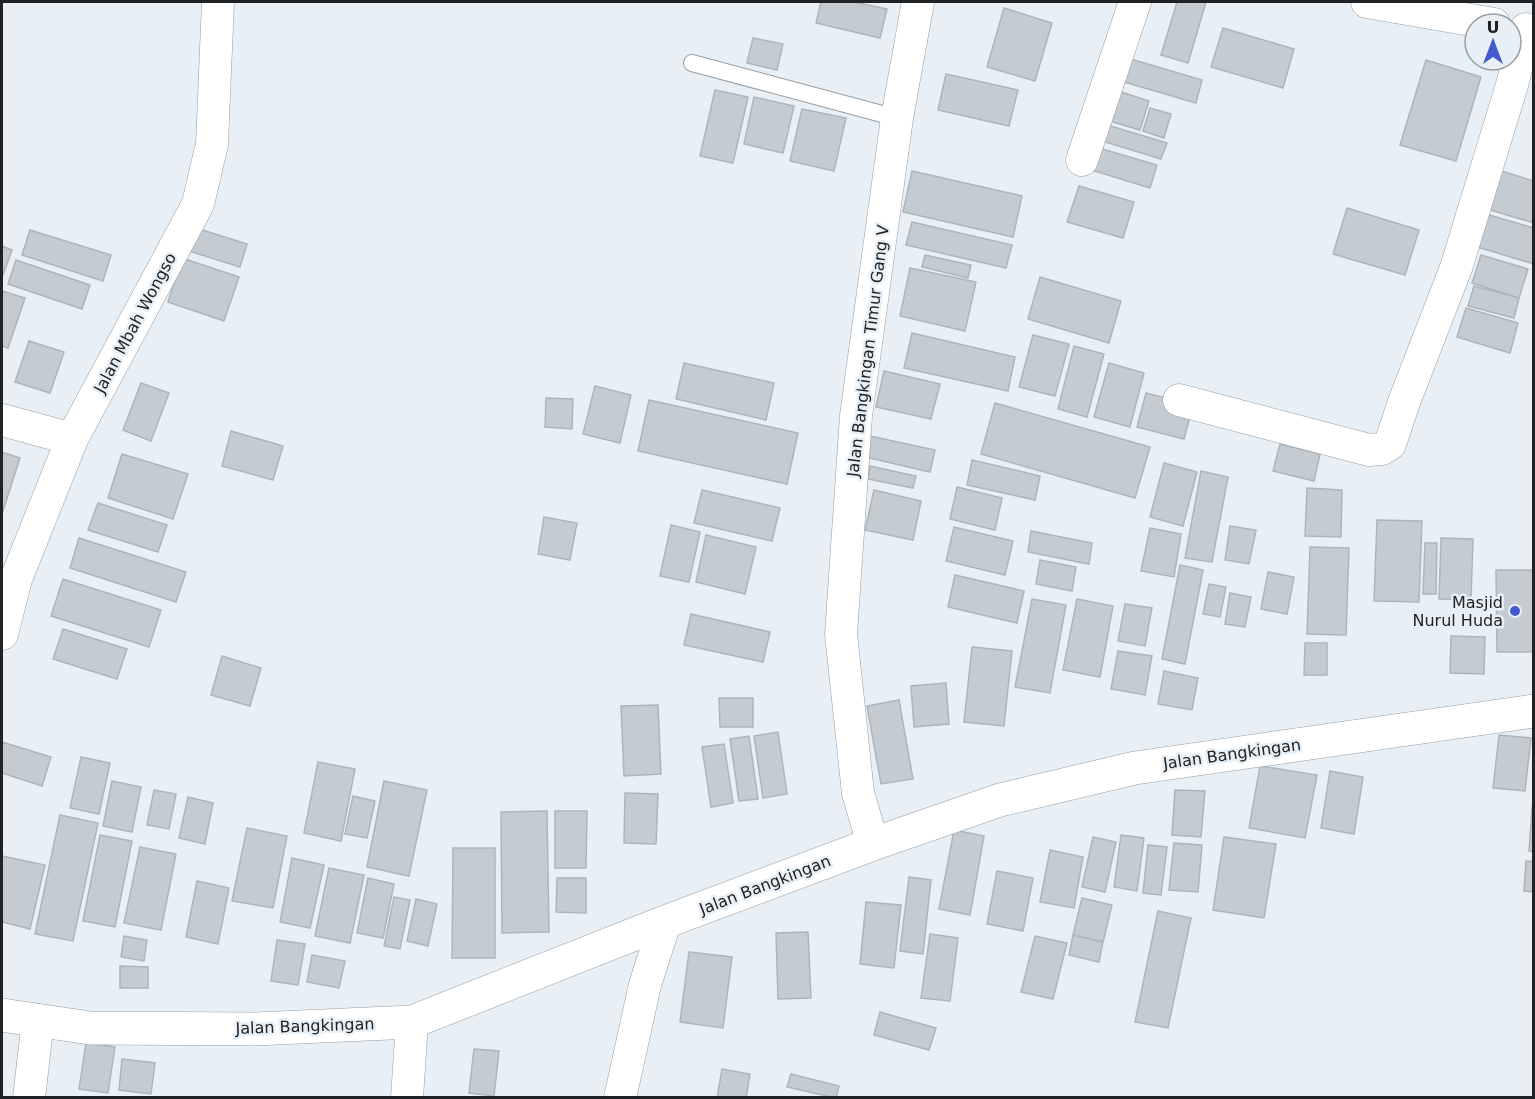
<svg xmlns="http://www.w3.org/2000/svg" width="1535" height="1099" font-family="'DejaVu Sans',sans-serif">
	<rect width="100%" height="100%" fill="#e8f0f6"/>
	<path fill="#c4ccd2" stroke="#adb5ba" stroke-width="1.5" d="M 821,2 L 854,2 L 887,9 L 880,38 L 816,23 Z
		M 1177,2 L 1206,2 L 1188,63 L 1161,55 Z
		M 1004,8 L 1052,23 L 1035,81 L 987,67 Z
		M 1223,28 L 1294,49 L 1283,88 L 1211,67 Z
		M 753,38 L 783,44 L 777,70 L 747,63 Z
		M 1124,57 L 1202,80 L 1196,103 L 1117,80 Z
		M 1426,60 L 1481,77 L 1456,161 L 1400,145 Z
		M 946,74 L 1018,90 L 1009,126 L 938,110 Z
		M 715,90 L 748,97 L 733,163 L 700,156 Z
		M 1115,90 L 1149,101 L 1140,130 L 1106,120 Z
		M 754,97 L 794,106 L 783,153 L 744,144 Z
		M 1150,108 L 1171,114 L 1164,138 L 1143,131 Z
		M 802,109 L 846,118 L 834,171 L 790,161 Z
		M 1104,124 L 1167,143 L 1161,159 L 1099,140 Z
		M 1092,146 L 1157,165 L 1150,188 L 1085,168 Z
		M 1498,170 L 1534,181 L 1534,223 L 1487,209 Z
		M 912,171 L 1022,196 L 1013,237 L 903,212 Z
		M 1079,186 L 1134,202 L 1123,238 L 1067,222 Z
		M 1347,208 L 1419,230 L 1405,275 L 1333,254 Z
		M 1486,214 L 1534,228 L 1534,264 L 1477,247 Z
		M 912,222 L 1012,245 L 1006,268 L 906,245 Z
		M 193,227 L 247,244 L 240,267 L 186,250 Z
		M 30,230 L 111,255 L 103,281 L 22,255 Z
		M 2,246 L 12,250 L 3,275 L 2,275 Z
		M 925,255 L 971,265 L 968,278 L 922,267 Z
		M 1481,255 L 1528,269 L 1519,298 L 1472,283 Z
		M 182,258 L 239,277 L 224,321 L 168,302 Z
		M 16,260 L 90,285 L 82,309 L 8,284 Z
		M 910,268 L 976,282 L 965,331 L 900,316 Z
		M 1040,277 L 1121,301 L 1109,343 L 1028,319 Z
		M 1474,286 L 1519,298 L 1514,318 L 1468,306 Z
		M 2,291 L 25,298 L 8,348 L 2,346 Z
		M 1466,308 L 1518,323 L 1510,353 L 1457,337 Z
		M 912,333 L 1015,357 L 1008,391 L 904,368 Z
		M 1033,335 L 1069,344 L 1055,396 L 1019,387 Z
		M 29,341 L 64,352 L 50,393 L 15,382 Z
		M 1074,346 L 1104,354 L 1087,417 L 1058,409 Z
		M 684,363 L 774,383 L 766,420 L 676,399 Z
		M 1109,363 L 1144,373 L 1130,427 L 1094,417 Z
		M 884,371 L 940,384 L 931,419 L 876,407 Z
		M 141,383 L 169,393 L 151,441 L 123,430 Z
		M 595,386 L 631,395 L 620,443 L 583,434 Z
		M 1146,393 L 1193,405 L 1184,439 L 1137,427 Z
		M 546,398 L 573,399 L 572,429 L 545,427 Z
		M 649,400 L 798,433 L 787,484 L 638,451 Z
		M 995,403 L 1150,447 L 1135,498 L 981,454 Z
		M 231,431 L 283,446 L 273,480 L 222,466 Z
		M 870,436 L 935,450 L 930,472 L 865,457 Z
		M 1280,444 L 1320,454 L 1314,481 L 1273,471 Z
		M 2,452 L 20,458 L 2,514 Z
		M 122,454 L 188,474 L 173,519 L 108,498 Z
		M 972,460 L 1040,476 L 1035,500 L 967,485 Z
		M 1164,463 L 1197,472 L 1183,526 L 1150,517 Z
		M 870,466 L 916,476 L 913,488 L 868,479 Z
		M 1201,471 L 1228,477 L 1212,562 L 1185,558 Z
		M 957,487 L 1002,498 L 995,530 L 950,519 Z
		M 1307,488 L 1342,490 L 1341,537 L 1305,536 Z
		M 702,490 L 780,508 L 772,541 L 694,523 Z
		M 874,490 L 921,501 L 913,540 L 865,530 Z
		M 98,503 L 167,525 L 158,552 L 88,530 Z
		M 544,517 L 577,523 L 570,560 L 538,554 Z
		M 1377,520 L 1422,521 L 1419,602 L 1374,601 Z
		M 671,525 L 700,532 L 689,582 L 660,576 Z
		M 1230,526 L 1256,530 L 1249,564 L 1225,560 Z
		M 954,527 L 1013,541 L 1005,575 L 946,561 Z
		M 1150,528 L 1181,534 L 1174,577 L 1141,571 Z
		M 1031,531 L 1092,543 L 1089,564 L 1028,552 Z
		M 706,535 L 756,547 L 745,594 L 696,582 Z
		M 79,538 L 186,572 L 176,602 L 70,568 Z
		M 1441,538 L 1473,539 L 1471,600 L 1439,599 Z
		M 1425,543 L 1437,543 L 1436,594 L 1423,594 Z
		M 1310,547 L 1349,548 L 1346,635 L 1307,634 Z
		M 1040,560 L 1076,567 L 1072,591 L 1036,584 Z
		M 1180,565 L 1203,570 L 1185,664 L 1162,659 Z
		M 1496,570 L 1534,570 L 1534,652 L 1497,652 Z
		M 1268,572 L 1294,577 L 1287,614 L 1261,609 Z
		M 955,575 L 1024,591 L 1017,623 L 948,607 Z
		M 63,579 L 161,610 L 149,647 L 51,616 Z
		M 1209,584 L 1226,587 L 1220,617 L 1203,614 Z
		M 1230,593 L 1251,597 L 1245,627 L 1225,624 Z
		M 1032,599 L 1066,605 L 1050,693 L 1015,687 Z
		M 1077,599 L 1113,606 L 1100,677 L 1063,670 Z
		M 1125,604 L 1152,608 L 1145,646 L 1118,641 Z
		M 691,614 L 770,632 L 763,662 L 684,645 Z
		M 63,629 L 127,649 L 117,679 L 53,659 Z
		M 1451,636 L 1485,637 L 1484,674 L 1450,673 Z
		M 1305,643 L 1327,643 L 1327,675 L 1304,675 Z
		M 972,647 L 1012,651 L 1004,726 L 964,722 Z
		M 1118,651 L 1152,656 L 1145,695 L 1111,689 Z
		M 222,656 L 261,668 L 250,706 L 211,695 Z
		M 1164,671 L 1198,678 L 1192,710 L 1158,704 Z
		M 946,683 L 949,724 L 914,727 L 911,686 Z
		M 719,698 L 753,698 L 753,727 L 720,727 Z
		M 899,700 L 913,779 L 881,784 L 867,706 Z
		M 658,705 L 661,774 L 624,776 L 621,706 Z
		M 778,732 L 787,794 L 763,798 L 754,736 Z
		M 1499,735 L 1531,738 L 1525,791 L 1493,788 Z
		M 749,736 L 758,799 L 739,801 L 730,739 Z
		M 2,742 L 51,757 L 42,786 L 2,773 Z
		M 724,744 L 733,803 L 711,807 L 702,747 Z
		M 81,757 L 110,763 L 99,814 L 70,808 Z
		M 318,762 L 355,769 L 341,841 L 304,833 Z
		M 1260,766 L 1317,775 L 1305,838 L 1249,828 Z
		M 1330,771 L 1363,777 L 1354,834 L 1321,828 Z
		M 112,781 L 141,787 L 132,832 L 103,826 Z
		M 384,781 L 427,790 L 409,876 L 367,867 Z
		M 154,790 L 176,794 L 169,829 L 147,825 Z
		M 1175,790 L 1205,791 L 1201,837 L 1172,835 Z
		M 625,793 L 658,794 L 656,844 L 624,843 Z
		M 353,796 L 375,801 L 367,838 L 345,834 Z
		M 188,797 L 213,803 L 205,844 L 179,838 Z
		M 1532,808 L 1534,809 L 1534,852 L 1529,851 Z
		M 547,811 L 549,932 L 502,933 L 501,812 Z
		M 555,811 L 587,811 L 586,868 L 555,868 Z
		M 60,815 L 98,823 L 73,941 L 35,934 Z
		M 247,828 L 287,836 L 273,908 L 232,901 Z
		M 954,830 L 984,836 L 970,915 L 939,909 Z
		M 100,835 L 132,841 L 115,927 L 83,921 Z
		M 1121,835 L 1144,838 L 1137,891 L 1114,887 Z
		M 1093,837 L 1116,842 L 1105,892 L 1082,887 Z
		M 1224,837 L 1276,844 L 1264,918 L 1213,910 Z
		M 1174,843 L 1202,845 L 1198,892 L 1169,890 Z
		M 1148,845 L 1167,847 L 1161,895 L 1143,893 Z
		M 140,847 L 176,854 L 161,930 L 124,923 Z
		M 453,848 L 495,848 L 495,958 L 452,958 Z
		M 1050,850 L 1083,857 L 1074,908 L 1040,902 Z
		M 2,856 L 45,865 L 30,929 L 2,922 Z
		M 292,858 L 324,865 L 310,928 L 280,922 Z
		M 1526,861 L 1534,862 L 1534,892 L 1524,891 Z
		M 329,868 L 364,875 L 350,943 L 315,936 Z
		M 997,871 L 1033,878 L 1023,931 L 987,924 Z
		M 909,877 L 931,880 L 923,954 L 900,951 Z
		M 368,878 L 394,884 L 383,938 L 357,933 Z
		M 557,878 L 586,878 L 586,913 L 556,912 Z
		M 197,881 L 229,888 L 218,944 L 186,937 Z
		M 394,897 L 410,900 L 400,949 L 384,946 Z
		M 1082,898 L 1112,905 L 1103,942 L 1073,935 Z
		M 416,899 L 437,904 L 428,946 L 407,941 Z
		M 866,902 L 901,905 L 894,968 L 860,964 Z
		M 1158,911 L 1191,918 L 1168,1028 L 1135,1022 Z
		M 808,932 L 811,998 L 778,999 L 776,933 Z
		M 930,934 L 958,938 L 950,1001 L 921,998 Z
		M 1073,935 L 1103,942 L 1099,962 L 1069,955 Z
		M 124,936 L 147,940 L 144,961 L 121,957 Z
		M 1035,936 L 1067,943 L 1053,999 L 1021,992 Z
		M 277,940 L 305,944 L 298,985 L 271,981 Z
		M 689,952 L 732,957 L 723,1028 L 680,1022 Z
		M 312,955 L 345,961 L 339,988 L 307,982 Z
		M 120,966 L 148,967 L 148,988 L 120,988 Z
		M 880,1012 L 936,1028 L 929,1050 L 874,1035 Z
		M 86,1043 L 115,1047 L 108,1093 L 79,1089 Z
		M 474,1049 L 499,1051 L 494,1096 L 469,1093 Z
		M 122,1059 L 155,1063 L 151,1094 L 119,1090 Z
		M 722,1069 L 750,1074 L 746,1098 L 717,1098 Z
		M 791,1074 L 839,1086 L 836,1098 L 787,1087 Z"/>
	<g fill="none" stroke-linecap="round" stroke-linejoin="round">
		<g stroke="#969da3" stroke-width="18">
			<path id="service" d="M 692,63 L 897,118"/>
		</g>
		<g stroke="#969da3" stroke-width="33">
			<path id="minor" d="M 1367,2 L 1494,24
				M 1082,160 L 1135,2
				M 1179,400 L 1369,450 L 1382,449 L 1390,444 L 1404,402 L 1456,268 L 1512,85 L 1526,29
				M 2,420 L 72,439
				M 2,634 L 16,579 L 72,439 L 198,204 L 212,144 L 218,2
				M 873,844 L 858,793 L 841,634 L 856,416 L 897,118 L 918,2
				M 29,1098 L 38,1020
				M 407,1098 L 412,1022
				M 620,1098 L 645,985 L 665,922"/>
		</g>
		<g stroke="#969da3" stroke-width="34">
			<path id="tertiary" d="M 2,1015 L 90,1028 L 255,1029 L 412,1022 L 665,922 L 873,844 L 1000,800 L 1135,768 L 1534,711"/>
		</g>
		<use href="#service" stroke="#fff" stroke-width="16"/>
		<use href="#minor" stroke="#fff" stroke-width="32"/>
		<use href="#tertiary" stroke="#fff" stroke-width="33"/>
	</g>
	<circle fill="#4359cd" stroke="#e8f0f6" stroke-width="2" cx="1515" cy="611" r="6"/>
	<g text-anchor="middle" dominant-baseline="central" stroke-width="5" stroke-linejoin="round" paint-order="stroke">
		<g font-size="16" fill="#202325" stroke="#e8f0f6">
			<text transform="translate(135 323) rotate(-62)">Jalan Mbah Wongso</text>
			<text transform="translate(868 351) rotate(-83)">Jalan Bangkingan Timur Gang V</text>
			<text transform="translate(1232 754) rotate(-8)">Jalan Bangkingan</text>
			<text transform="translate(765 885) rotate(-21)">Jalan Bangkingan</text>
			<text transform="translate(305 1026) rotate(-2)">Jalan Bangkingan</text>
		</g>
		<g font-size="16" fill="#202325" stroke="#e8f0f6" text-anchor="end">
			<text x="1503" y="602">Masjid<tspan x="1503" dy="18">Nurul Huda</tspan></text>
		</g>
	</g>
	<rect width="1535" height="1099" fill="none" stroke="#202325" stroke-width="6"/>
	<g transform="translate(1493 42)"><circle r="28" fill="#e8f0f6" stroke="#989ea2" stroke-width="1.5"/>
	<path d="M0-4.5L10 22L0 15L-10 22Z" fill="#4359cd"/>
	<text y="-9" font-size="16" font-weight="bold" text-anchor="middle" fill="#202325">U</text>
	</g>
</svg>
